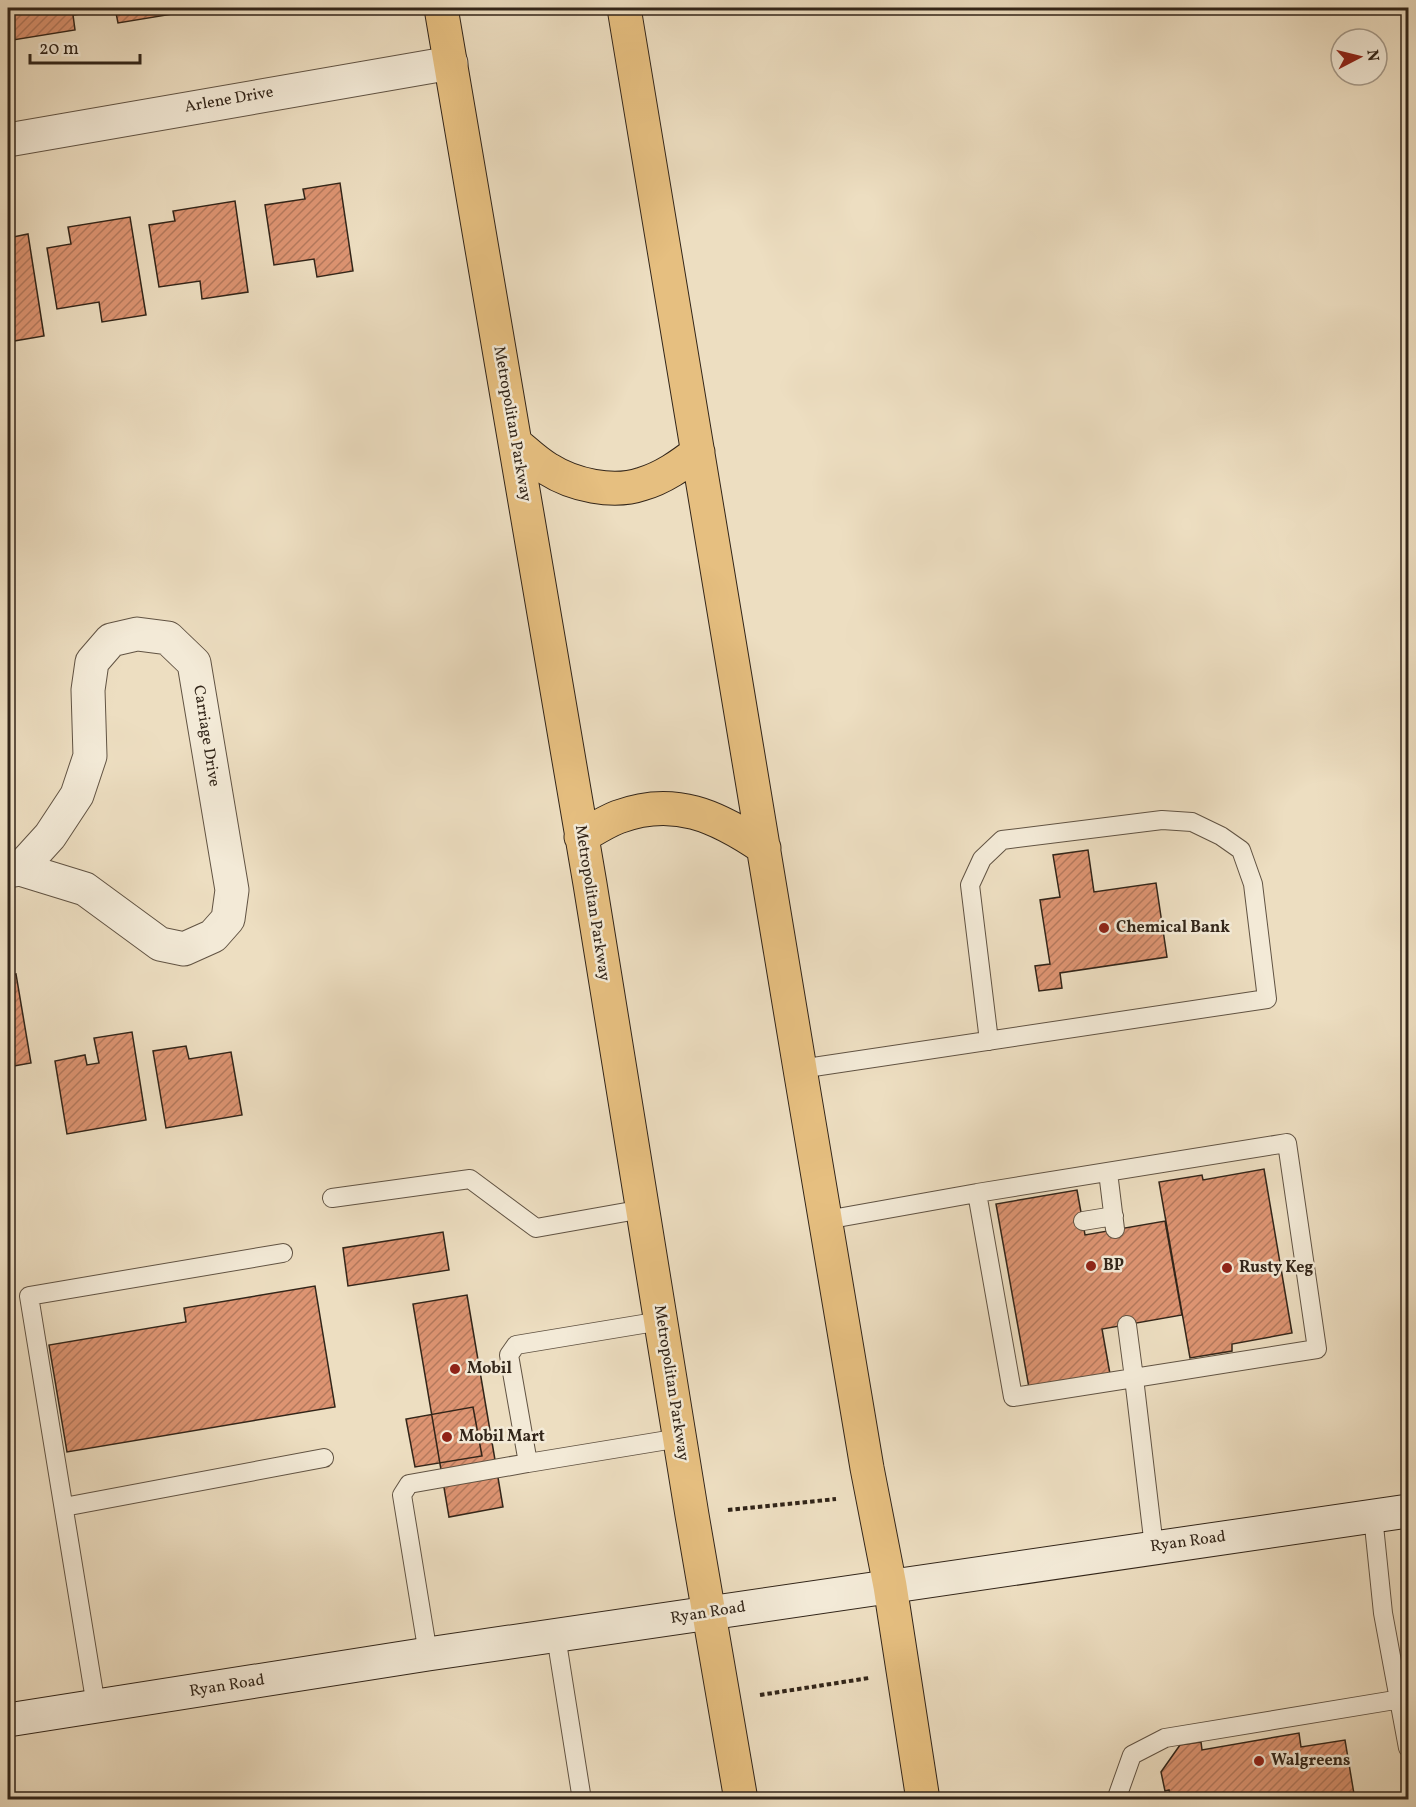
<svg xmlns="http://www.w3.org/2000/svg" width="1416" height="1807" font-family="Vollkorn,serif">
	<defs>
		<pattern id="building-hatch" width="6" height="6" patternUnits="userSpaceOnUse" patternTransform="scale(1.5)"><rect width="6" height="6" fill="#dd9472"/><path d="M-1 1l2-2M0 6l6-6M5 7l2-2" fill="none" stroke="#b4795d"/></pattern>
	</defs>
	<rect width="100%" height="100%" fill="#eddec1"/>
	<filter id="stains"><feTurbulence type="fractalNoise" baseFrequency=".00333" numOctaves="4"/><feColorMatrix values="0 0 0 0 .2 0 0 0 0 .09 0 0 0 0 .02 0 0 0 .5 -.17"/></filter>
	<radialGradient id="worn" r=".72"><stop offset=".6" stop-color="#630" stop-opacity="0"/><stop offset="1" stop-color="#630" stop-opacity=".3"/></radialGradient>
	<path fill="url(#building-hatch)" stroke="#322519" stroke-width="1.5" d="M 8,8 L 95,8 L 95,12 L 73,15 L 75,30 L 13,40 Z
		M 115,8 L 178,8 L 179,13 L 118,23 Z
		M 340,183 L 353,271 L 317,277 L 314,259 L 274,265 L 265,205 L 305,199 L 303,189 Z
		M 235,201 L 248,292 L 202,299 L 200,281 L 159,287 L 149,225 L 175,221 L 173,211 Z
		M 130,217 L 146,315 L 102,322 L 99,302 L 57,309 L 47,248 L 71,244 L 68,227 Z
		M 28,234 L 44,336 L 8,342 L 8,238 Z
		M 1088,850 L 1094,892 L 1156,883 L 1167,957 L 1060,973 L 1062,988 L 1039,991 L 1035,966 L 1050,964 L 1040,900 L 1060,897 L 1053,855 Z
		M 16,974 L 31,1063 L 8,1067 L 8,976 Z
		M 132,1032 L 146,1120 L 67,1134 L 55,1061 L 85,1055 L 87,1065 L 99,1063 L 94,1038 Z
		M 186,1046 L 189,1059 L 231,1052 L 242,1115 L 166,1128 L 153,1051 Z
		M 1264,1169 L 1292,1333 L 1232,1344 L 1232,1351 L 1190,1358 L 1159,1182 L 1202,1175 L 1203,1180 Z
		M 1077,1190 L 1085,1235 L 1165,1221 L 1182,1315 L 1102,1329 L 1110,1374 L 1029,1388 L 996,1204 Z
		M 443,1232 L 449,1270 L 348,1286 L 343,1248 Z
		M 315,1286 L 335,1407 L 67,1452 L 49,1345 L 186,1322 L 184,1308 Z
		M 467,1295 L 503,1507 L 449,1517 L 413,1304 Z
		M 473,1407 L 482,1456 L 415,1467 L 406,1419 Z
		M 1299,1733 L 1301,1747 L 1345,1740 L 1355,1800 L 1171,1800 L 1169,1790 L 1165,1791 L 1161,1772 L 1180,1745 L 1201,1742 L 1202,1750 Z"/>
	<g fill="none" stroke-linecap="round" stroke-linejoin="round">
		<g stroke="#615343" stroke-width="20">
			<path id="lane" d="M 800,1069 L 1267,999 L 1253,884 L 1241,850 L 1221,836 L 1192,822 L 1162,820 L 1002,840 L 982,859 L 970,885 L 989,1041
				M 1108,1172 L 1115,1229
				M 332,1198 L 470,1179 L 536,1228 L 643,1209
				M 826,1220 L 977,1193
				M 1083,1221 L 1114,1216
				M 661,1321 L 516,1345 L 509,1355 L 528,1463 L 680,1438
				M 1127,1325 L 1134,1378 L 1013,1397 L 977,1193 L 1287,1143 L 1317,1349 L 1134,1378 L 1154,1547
				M 64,1507 L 324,1458
				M 1373,1516 L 1383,1613 L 1408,1748
				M 556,1636 L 582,1800
				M 428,1654 L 402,1495 L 409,1484 L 528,1463
				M 96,1706 L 29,1296 L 283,1253
				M 1116,1800 L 1132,1755 L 1165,1738 L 1401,1699"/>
		</g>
		<g stroke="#615343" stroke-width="35">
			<path id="street" d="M 8,140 L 451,63
				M 8,871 L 20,869 L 85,889 L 160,944 L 184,949 L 213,936 L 228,919 L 232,890 L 194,663 L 168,638 L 137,634 L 111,640 L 92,662 L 88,690 L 90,756 L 77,795 L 50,836 L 20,869"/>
		</g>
		<g stroke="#322519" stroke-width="35">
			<path id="secondary" d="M 8,1720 L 428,1654 L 1408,1511"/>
		</g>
		<g stroke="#322519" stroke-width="35">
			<path id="primary" d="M 441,8 L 590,884 L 692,1515 L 741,1800
				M 624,8 L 800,1069 L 867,1468 L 890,1586 L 923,1800
				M 515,443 C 526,452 536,462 548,469 C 573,485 613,494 642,484 C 663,478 681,465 698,452
				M 581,837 C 593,830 605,822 618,817 C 674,796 717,816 764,848"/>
		</g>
		<path stroke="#322519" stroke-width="4" stroke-dasharray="4.5 3" stroke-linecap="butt" d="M 728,1510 L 836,1499
			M 760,1695 L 869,1678"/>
		<use href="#lane" stroke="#f3ead7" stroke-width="18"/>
		<use href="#street" stroke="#f3ead7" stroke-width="33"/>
		<use href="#secondary" stroke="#f3ead7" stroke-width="33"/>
		<use href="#primary" stroke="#e6bf80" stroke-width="33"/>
	</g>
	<g fill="#8f2418" stroke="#f3ead7" stroke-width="2">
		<circle cx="1104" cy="928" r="6"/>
		<circle cx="1091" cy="1266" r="6"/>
		<circle cx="1227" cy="1268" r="6"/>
		<circle cx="455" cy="1369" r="6"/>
		<circle cx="447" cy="1437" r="6"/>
		<circle cx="1259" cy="1761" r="6"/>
	</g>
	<g text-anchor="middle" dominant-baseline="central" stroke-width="5" stroke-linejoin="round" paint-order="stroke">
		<g font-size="16" fill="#322519" stroke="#f3ead7">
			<text transform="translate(229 100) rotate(-10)">Arlene Drive</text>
			<text transform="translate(512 424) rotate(80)">Metropolitan Parkway</text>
			<text transform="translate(206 736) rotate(81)">Carriage Drive</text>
			<text transform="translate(592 903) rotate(81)">Metropolitan Parkway</text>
			<text transform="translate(671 1383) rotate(81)">Metropolitan Parkway</text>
			<text transform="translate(1188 1542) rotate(-8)">Ryan Road</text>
			<text transform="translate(708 1613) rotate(-9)">Ryan Road</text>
			<text transform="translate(227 1686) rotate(-9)">Ryan Road</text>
		</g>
		<g font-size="16" font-weight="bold" fill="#322519" stroke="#f3ead7" text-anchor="start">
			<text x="1116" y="928">Chemical Bank</text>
			<text x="1103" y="1266">BP</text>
			<text x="1239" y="1268">Rusty Keg</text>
			<text x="467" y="1369">Mobil</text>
			<text x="459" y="1437">Mobil Mart</text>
			<text x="1271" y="1761">Walgreens</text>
		</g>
	</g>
	<rect width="1416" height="1807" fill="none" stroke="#eddec1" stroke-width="30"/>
	<rect x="9" y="9" width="1398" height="1789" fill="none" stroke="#322519" stroke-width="3"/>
	<rect x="15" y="15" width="1386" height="1777" fill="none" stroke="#322519" stroke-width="1.5"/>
	<g transform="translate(1359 57) rotate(83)"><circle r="28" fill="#f3ead7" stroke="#a69b8b" stroke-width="1.5"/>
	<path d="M0-4.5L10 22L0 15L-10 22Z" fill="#8f2418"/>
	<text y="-9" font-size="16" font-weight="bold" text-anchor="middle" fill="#322519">N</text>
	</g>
	<path d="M30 54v9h110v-9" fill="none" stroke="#322519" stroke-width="3"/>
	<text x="39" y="54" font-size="18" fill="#322519" stroke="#f3ead7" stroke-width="4.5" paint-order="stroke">20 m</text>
	<rect width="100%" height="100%" filter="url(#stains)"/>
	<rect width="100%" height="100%" fill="url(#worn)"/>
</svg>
